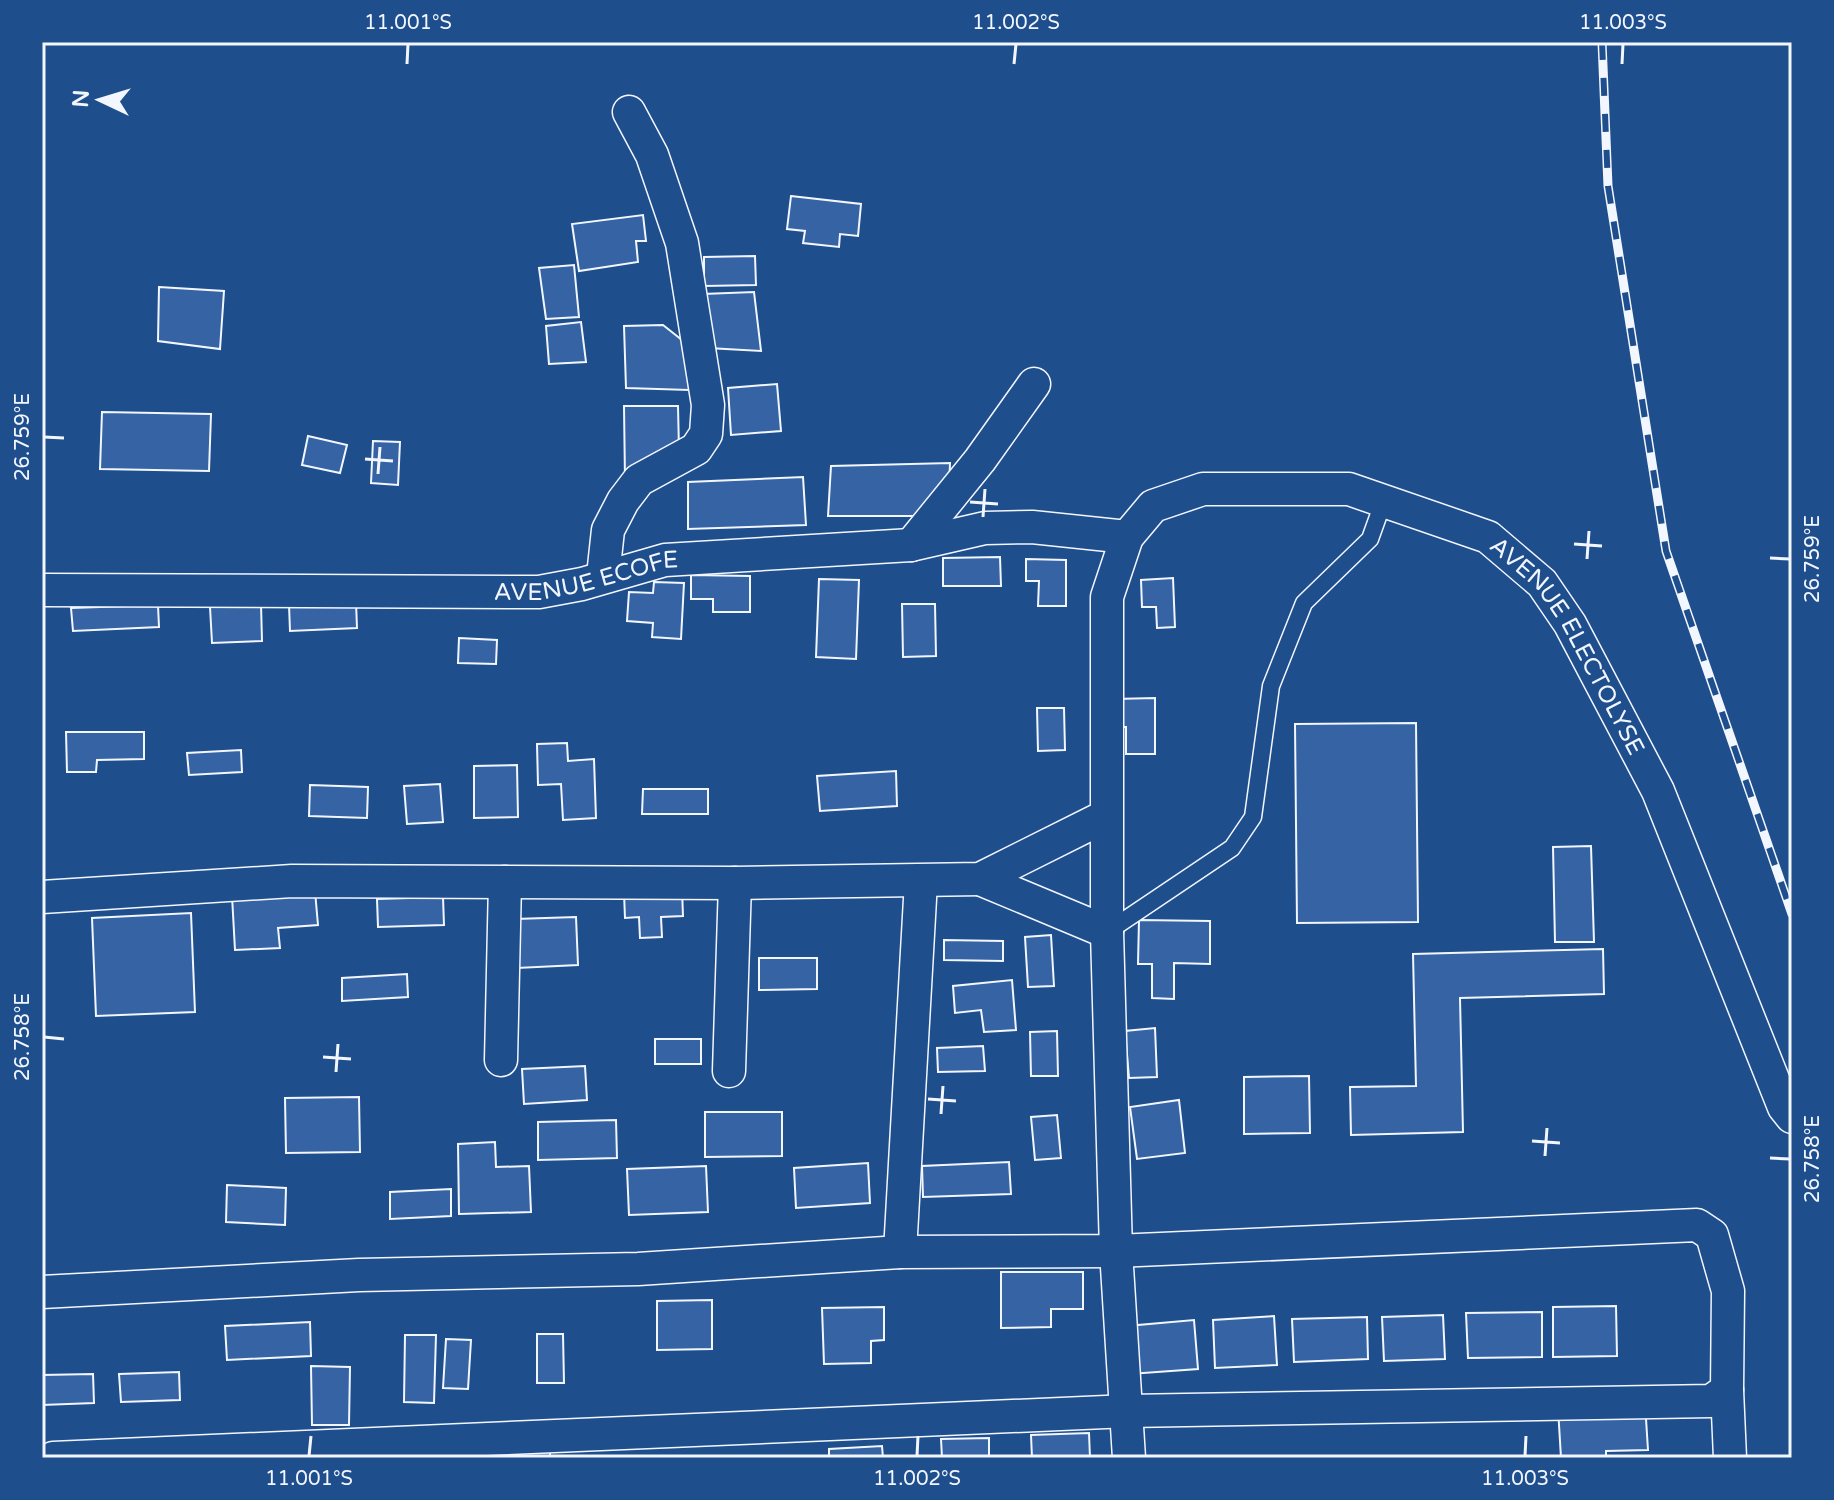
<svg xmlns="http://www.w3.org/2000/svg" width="1834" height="1500" font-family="'Varela Round',sans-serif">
	<rect width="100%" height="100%" fill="#1f4e8c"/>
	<path fill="#3563a3" stroke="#f2f6ff" stroke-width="2" d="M 791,196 L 861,204 L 858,236 L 840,234 L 839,247 L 803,243 L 805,231 L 787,229 Z
		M 643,215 L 646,241 L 636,241 L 638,262 L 579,271 L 572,224 Z
		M 755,256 L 756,285 L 704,286 L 704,257 Z
		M 574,265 L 579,317 L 546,319 L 539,268 Z
		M 159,287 L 224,291 L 220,349 L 158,341 Z
		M 754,292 L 761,351 L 708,348 L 703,294 Z
		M 581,322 L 586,362 L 549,364 L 546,326 Z
		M 663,325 L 687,344 L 689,390 L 626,388 L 624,326 Z
		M 777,384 L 781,431 L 731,435 L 728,388 Z
		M 624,406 L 678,406 L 679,451 L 625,480 Z
		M 102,412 L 211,414 L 209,471 L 100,469 Z
		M 308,436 L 347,445 L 340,473 L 302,465 Z
		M 373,441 L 400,442 L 398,485 L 371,483 Z
		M 950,463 L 949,490 L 918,516 L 828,516 L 831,466 Z
		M 803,477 L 806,525 L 688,529 L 688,482 Z
		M 1000,557 L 1001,586 L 943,586 L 943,558 Z
		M 1026,559 L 1066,560 L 1066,606 L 1038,606 L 1039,581 L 1026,581 Z
		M 691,575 L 750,576 L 750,612 L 713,612 L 713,599 L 691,599 Z
		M 1173,578 L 1175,627 L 1157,628 L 1156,607 L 1142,607 L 1141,580 Z
		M 819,579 L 859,580 L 856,659 L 816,657 Z
		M 654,582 L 684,583 L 681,639 L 652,637 L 653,623 L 627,621 L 629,592 L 653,593 Z
		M 356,602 L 357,628 L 290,631 L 289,605 Z
		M 261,604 L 262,641 L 212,643 L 210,607 Z
		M 902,604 L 935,604 L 936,656 L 903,657 Z
		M 158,605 L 159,627 L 73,631 L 71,608 Z
		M 459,638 L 497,640 L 496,664 L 458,663 Z
		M 1155,698 L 1155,754 L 1126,754 L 1126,727 L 1114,727 L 1114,699 Z
		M 1037,708 L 1064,708 L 1065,750 L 1038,751 Z
		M 1416,723 L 1418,922 L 1297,923 L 1295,724 Z
		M 66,732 L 144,732 L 144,759 L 97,760 L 96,772 L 67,772 Z
		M 567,743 L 568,761 L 594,759 L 596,818 L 563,820 L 561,784 L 538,785 L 537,744 Z
		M 241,750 L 242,772 L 189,775 L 187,753 Z
		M 517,765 L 518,817 L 474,818 L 474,766 Z
		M 896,771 L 897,806 L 820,811 L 817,776 Z
		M 440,784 L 443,822 L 407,824 L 404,786 Z
		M 310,785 L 368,787 L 367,818 L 309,816 Z
		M 643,789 L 708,789 L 708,814 L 642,814 Z
		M 1591,846 L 1594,942 L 1555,942 L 1553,847 Z
		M 682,890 L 683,916 L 661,917 L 662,937 L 640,938 L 639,917 L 625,918 L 624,893 Z
		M 315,891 L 318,925 L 278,928 L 280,948 L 235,950 L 232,896 Z
		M 443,897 L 444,925 L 378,927 L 377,899 Z
		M 191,913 L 195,1012 L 96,1016 L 92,918 Z
		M 576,917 L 578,965 L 517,968 L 515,919 Z
		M 1139,920 L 1210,921 L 1210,964 L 1174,963 L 1174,999 L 1152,998 L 1152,964 L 1138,964 Z
		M 1051,935 L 1054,986 L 1028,987 L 1025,937 Z
		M 944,940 L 1003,941 L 1003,961 L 944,960 Z
		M 1603,949 L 1604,994 L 1460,998 L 1463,1132 L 1351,1135 L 1350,1087 L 1416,1086 L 1413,954 Z
		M 759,958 L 817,958 L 817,989 L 759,990 Z
		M 407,974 L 408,997 L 342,1001 L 342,978 Z
		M 1012,980 L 1016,1030 L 984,1032 L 981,1010 L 955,1013 L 953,986 Z
		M 1155,1028 L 1157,1077 L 1129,1078 L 1125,1031 Z
		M 1057,1031 L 1058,1076 L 1031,1076 L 1030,1032 Z
		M 655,1039 L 701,1039 L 701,1064 L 655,1064 Z
		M 983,1046 L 985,1071 L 938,1072 L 937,1048 Z
		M 585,1066 L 587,1100 L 524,1104 L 522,1069 Z
		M 1309,1076 L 1310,1133 L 1244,1134 L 1244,1077 Z
		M 359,1097 L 360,1152 L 286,1153 L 285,1098 Z
		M 1179,1100 L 1185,1153 L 1137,1159 L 1130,1107 Z
		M 705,1112 L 782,1112 L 782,1156 L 705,1157 Z
		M 1057,1115 L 1061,1158 L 1035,1160 L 1031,1117 Z
		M 616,1120 L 617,1158 L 538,1160 L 538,1122 Z
		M 495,1142 L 496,1167 L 529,1166 L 531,1212 L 459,1214 L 458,1144 Z
		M 1009,1162 L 1011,1194 L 923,1197 L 922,1166 Z
		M 868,1163 L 870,1203 L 796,1208 L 794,1168 Z
		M 706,1166 L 708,1212 L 629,1215 L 627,1169 Z
		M 227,1185 L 286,1188 L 285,1225 L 226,1222 Z
		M 451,1189 L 451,1216 L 390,1219 L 390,1192 Z
		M 1001,1272 L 1083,1272 L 1083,1309 L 1051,1309 L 1051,1327 L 1001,1328 Z
		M 712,1300 L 712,1349 L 657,1350 L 657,1301 Z
		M 1616,1306 L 1617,1356 L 1553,1357 L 1553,1307 Z
		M 884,1307 L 884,1340 L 871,1341 L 871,1363 L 824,1364 L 822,1308 Z
		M 1542,1312 L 1542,1357 L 1468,1358 L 1466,1313 Z
		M 1443,1315 L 1445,1359 L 1384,1361 L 1382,1317 Z
		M 1274,1316 L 1277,1365 L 1215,1368 L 1213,1320 Z
		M 1367,1317 L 1368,1359 L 1294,1362 L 1292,1319 Z
		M 1194,1320 L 1198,1369 L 1130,1374 L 1127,1326 Z
		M 310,1322 L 311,1356 L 227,1360 L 225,1326 Z
		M 537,1334 L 563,1334 L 564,1383 L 537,1383 Z
		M 405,1335 L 436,1335 L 434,1403 L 404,1402 Z
		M 446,1339 L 471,1340 L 468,1389 L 443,1388 Z
		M 311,1366 L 350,1367 L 349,1425 L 312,1425 Z
		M 179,1372 L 180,1400 L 121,1402 L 119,1374 Z
		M 93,1374 L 94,1403 L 42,1405 L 42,1375 Z
		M 1645,1403 L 1648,1450 L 1606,1451 L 1606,1458 L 1561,1458 L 1558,1408 Z
		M 1089,1433 L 1090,1458 L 1032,1458 L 1031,1435 Z
		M 989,1438 L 989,1458 L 942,1458 L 941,1439 Z
		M 882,1446 L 883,1458 L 829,1458 L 829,1449 Z
		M 516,1447 L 550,1447 L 550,1458 L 516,1458 Z"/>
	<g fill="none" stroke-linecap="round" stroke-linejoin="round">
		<g stroke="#f2f6ff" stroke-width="19">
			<path id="service" d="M 1107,932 L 1232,848 L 1253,817 L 1271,686 L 1304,603 L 1370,539 L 1384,500"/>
		</g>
		<g stroke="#f2f6ff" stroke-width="35">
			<g id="minor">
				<path d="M 911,545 L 980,460 L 1034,384"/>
				<path d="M 603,576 L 608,530 L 623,501 L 639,480 L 696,449 L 706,434 L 708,405 L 682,243 L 652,155 L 629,112"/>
				<path id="s1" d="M 42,590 L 539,592 L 582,584 L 665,560 L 911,545 L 985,528 L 1032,527 L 1127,537"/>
				<path d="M 980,879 L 1107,932"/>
				<path d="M 42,897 L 292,881 L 735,883 L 980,879 L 1104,817"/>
				<path d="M 501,1060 L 505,882"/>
				<path d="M 729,1071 L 735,883"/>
				<path d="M 900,1252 L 921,881"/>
				<path d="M 42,1292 L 359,1275 L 638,1269 L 900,1252 L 1116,1251 L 1697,1225 L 1712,1235 L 1728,1291 L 1727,1390 L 1711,1401 L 1128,1411 L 53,1458"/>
				<path d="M 1727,1390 L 1730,1458"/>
				<path id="s2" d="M 1129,1458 L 1116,1251 L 1107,932 L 1107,597 L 1127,537 L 1153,506 L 1203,489 L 1349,489 L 1488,537 L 1542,583 L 1570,624 L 1658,791 L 1784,1107 L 1792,1117"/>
			</g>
		</g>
		<use href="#service" stroke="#1f4e8c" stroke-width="16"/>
		<use href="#minor" stroke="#1f4e8c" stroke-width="32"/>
		<g stroke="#f2f6ff" stroke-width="9">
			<path id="rail" d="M 1602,42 L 1608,186 L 1666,551 L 1792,914"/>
		</g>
		<use href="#rail" stroke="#1f4e8c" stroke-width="6" stroke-dasharray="18" stroke-linecap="butt"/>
	</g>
	<path fill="none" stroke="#f2f6ff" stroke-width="3" d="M 407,64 L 408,44M 1014,64 L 1016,44M 1622,64 L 1623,44M 44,437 L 64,438M 365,459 L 393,461M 378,474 L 380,447M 970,502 L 998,504M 983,517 L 985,489M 1574,544 L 1602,546M 1770,558 L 1790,559M 1587,559 L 1589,531M 44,1037 L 64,1039M 323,1057 L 351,1059M 336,1072 L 338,1044M 928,1099 L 956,1101M 941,1114 L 943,1086M 1532,1141 L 1560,1143M 1545,1156 L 1547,1128M 1770,1158 L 1790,1159M 309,1456 L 311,1436M 917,1456 L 918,1436M 1525,1456 L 1526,1436"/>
	<g text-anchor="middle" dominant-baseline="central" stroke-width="6" stroke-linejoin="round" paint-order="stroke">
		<g font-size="24" fill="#f2f6ff" stroke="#1f4e8c">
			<text stroke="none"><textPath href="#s1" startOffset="546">AVENUE ECOFE</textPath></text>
			<text stroke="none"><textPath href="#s2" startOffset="1448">AVENUE ELECTOLYSE</textPath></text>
		</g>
	</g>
	<rect width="1834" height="1500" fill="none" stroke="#1f4e8c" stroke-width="88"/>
	<g transform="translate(100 100) rotate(274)" stroke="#1f4e8c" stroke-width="6" paint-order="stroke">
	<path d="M0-6L14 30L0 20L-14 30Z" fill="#f2f6ff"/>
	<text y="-12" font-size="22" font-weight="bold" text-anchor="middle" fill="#f2f6ff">N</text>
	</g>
	<rect x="44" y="44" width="1746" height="1412" fill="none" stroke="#f2f6ff" stroke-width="3"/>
	<g font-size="20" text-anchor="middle" fill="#f2f6ff">
		<text x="408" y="29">11.001°S</text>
		<text x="1016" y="29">11.002°S</text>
		<text x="1623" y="29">11.003°S</text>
		<text transform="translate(22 437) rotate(-90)" y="7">26.759°E</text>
		<text transform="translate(1812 559) rotate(-90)" y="7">26.759°E</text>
		<text transform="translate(22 1037) rotate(-90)" y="7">26.758°E</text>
		<text transform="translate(1812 1159) rotate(-90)" y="7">26.758°E</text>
		<text x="309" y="1485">11.001°S</text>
		<text x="917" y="1485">11.002°S</text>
		<text x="1525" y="1485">11.003°S</text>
	</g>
</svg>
